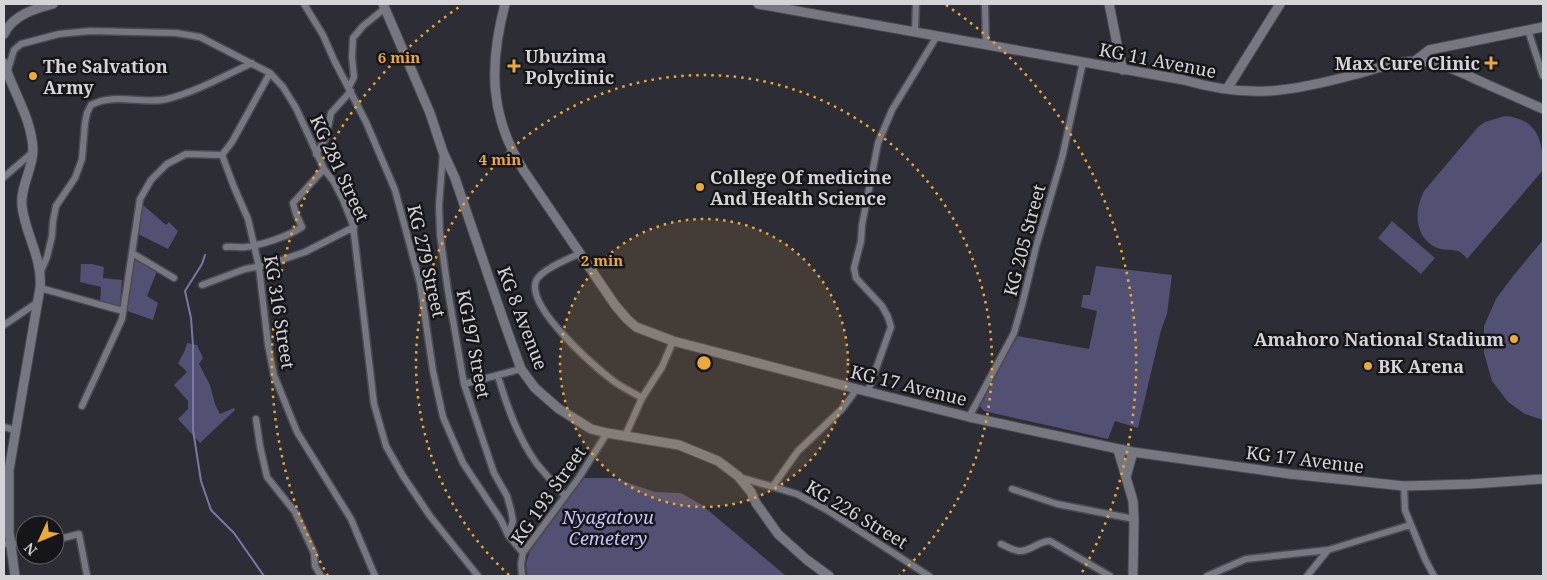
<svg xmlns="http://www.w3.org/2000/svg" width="1547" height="580" font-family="'Noto Serif',serif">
	<rect width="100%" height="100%" fill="#2d2d36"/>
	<path fill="#525073" d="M 1505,116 C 1539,119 1543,142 1543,170 L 1467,259 C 1465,256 1461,252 1458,251 C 1450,249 1443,251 1435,247 C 1413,235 1415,209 1424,191 L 1478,127 L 1485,122 Z
		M 142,204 L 166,225 L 169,222 L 178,231 L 168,249 L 138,234 Z
		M 1392,221 L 1435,258 L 1421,274 L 1378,238 Z
		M 1543,240 L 1543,420 L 1525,414 L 1508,402 L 1492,381 L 1484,353 L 1484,326 L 1496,299 L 1513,276 Z
		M 133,256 L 157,271 L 147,296 L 158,303 L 153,320 L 127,311 Z
		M 81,264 L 92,264 L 104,267 L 103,278 L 122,280 L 120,307 L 100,303 L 101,287 L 80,282 Z
		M 1096,266 L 1172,275 L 1167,314 L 1161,330 L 1138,428 L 1115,421 L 1108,439 L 984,411 L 980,406 L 1004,359 L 1018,336 L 1089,349 L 1097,311 L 1081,307 L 1083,295 L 1090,295 Z
		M 187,343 L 197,345 L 203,358 L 199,364 L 210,385 L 215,404 L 220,414 L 234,408 L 235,410 L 200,443 L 178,419 L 188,409 L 188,401 L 174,385 L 187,372 L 178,363 L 185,350 Z
		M 584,478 L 614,478 L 655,492 L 681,493 L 702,505 L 786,576 L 527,576 L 526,563 L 530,551 Z"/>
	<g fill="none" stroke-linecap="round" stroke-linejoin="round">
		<path stroke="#7a77a6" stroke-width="2" d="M 205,255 L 202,264 L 185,291 L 191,318 L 193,345 L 193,430 L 201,481 L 211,510 L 234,533 L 264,576"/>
		<g stroke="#4b4a51" stroke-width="9">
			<path id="street" d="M 304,4 L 323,35 L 334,60 L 366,122 L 395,190 L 420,283 L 433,371 L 443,417 L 463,463 L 501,520 L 508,535 L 523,553
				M 985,4 L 986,45
				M 1528,30 L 1543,76
				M 915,31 L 916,4
				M 7,73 L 14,50 L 21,44 L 59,34 L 90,31 L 176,33 L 200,37 L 270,73 L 283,87 L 296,108 L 324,169 L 334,182 L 343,200 L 353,225 L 374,404 L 386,446 L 403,476 L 430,516 L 478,576
				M 349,87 L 354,77 L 352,57 L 353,38 L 363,26 L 384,9
				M 443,153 L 439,206 L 440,234 L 448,291 L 464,384 L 494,473 L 507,496 L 511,510 L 513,521 L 508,535
				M 316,154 L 326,138 L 331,113 L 351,91
				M 222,155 L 234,187 L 248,219 L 254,245 L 259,267 L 268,345 L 274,375 L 297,432 L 351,519 L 375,576
				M 4,177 L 33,152
				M 226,247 C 233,246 240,248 246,247 C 262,245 289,236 302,227 L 296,214 L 293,203 L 324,169
				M 132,253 L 174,278
				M 581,253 C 570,258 540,270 536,281 C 526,307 593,365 612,380 C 621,387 632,392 642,398
				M 41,271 L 47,257 L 52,236 L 53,221 L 56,206 L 75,178 L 82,159 L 85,123 L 87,113 L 91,105 C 115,92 142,105 167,99 C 196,92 226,75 252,63
				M 202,285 L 245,269 L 267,265 L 305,252 L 354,227
				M 40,288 L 123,311
				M 4,325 L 38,302
				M 498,376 C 507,407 518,438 537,464 C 546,475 556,486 565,496
				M 464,384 L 521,369
				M 868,391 L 891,327 L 888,317 L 882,306 L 856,278 L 854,268 L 861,241 L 862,225 L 878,143 L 892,110 L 937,36
				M 82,406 L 122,319 L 140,199 L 151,180 L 167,164 L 186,154 L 222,155 L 232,142 L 270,73
				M 969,417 L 1014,333 L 1022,305 L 1036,247 L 1062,158 L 1083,62
				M 256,419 L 260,446 L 267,477 L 295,512 L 314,553 L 315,566 L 321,576
				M 4,427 L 15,430
				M 625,436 L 642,398 L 662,367 L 673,341
				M 739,477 L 797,494 L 827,510 L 929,576
				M 773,486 L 798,451 L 842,409 L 857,389
				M 1404,486 L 1405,510 L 1425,559 L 1434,576
				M 1012,489 L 1057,504 L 1134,519
				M 55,540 L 79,534 L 87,576
				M 4,544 L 25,543
				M 1001,544 C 1006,546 1014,551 1020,551 C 1031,551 1039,541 1050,541 L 1110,576
				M 522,576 L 521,564 L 523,553 L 578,479 L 607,433
				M 1207,576 L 1246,559 L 1328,550 L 1410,525
				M 1307,576 L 1328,550"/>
		</g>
		<g stroke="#4b4a51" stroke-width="11">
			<path id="secondary" d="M 383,4 L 430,113 L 443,152 L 455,178 L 502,316 L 521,369 L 535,388 L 559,409 L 591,429 L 607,433 L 679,445 L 718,461 L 738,476 L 751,492 L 756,503 L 778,534 L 807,560 L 829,576
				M 505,4 C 489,65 489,116 524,171 L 615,305 L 627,319 L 636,327 L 673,341 L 857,389 L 969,417 L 1133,452 L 1290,474 L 1404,486 L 1471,484 L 1543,479
				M 758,4 L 1184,80 C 1249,99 1289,92 1353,75 C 1373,70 1395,61 1416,61 C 1440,61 1462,73 1484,83 C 1504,92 1523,100 1543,109
				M 1109,4 C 1114,26 1117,48 1123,70
				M 4,34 C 13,15 34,9 53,4
				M 1415,61 L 1429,50 L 1543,27
				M 4,63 C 13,92 32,119 33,150 C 33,169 20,186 22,206 C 25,234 43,259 40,288 L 9,470 L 9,532 L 15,576
				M 1227,89 L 1280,4
				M 1118,450 L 1133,501 L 1134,519 L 1133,576
				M 1126,477 L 1133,452"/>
		</g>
		<use href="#street" stroke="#777781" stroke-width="6"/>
		<use href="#secondary" stroke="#777781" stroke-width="9"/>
	</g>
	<circle cx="704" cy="363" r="144" fill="#eba939" fill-opacity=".12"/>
	<g fill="none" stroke="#eba939" stroke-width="2.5" stroke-dasharray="2.5 5">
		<circle cx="704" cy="363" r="144"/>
		<path d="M509 575A288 288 0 1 1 899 575"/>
		<path d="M328 576A432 432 0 0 1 462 5M946 5A432 432 0 0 1 1080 576"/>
	</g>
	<g fill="#eba939" stroke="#16161a" stroke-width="2">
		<path d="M1488.5 55.5h5v5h5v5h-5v5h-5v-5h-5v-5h5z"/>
		<path d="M511.5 58.5h5v5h5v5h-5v5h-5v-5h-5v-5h5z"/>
		<circle cx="33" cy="76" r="5"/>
		<circle cx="700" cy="187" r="5"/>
		<circle cx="1514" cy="339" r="5"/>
		<circle cx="1368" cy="366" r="5"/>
	</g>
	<g text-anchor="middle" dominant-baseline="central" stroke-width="5" stroke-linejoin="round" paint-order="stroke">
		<g font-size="18" font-weight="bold" fill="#d3d3d8" stroke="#16161a" text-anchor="start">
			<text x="525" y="56">Ubuzima<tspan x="525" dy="21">Polyclinic</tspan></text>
			<text x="1480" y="63" text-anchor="end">Max Cure Clinic</text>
			<text x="43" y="66">The Salvation<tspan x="43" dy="21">Army</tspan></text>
			<text x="710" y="177">College Of medicine<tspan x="710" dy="21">And Health Science</tspan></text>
			<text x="1504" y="339" text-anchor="end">Amahoro National Stadium</text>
			<text x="1378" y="366">BK Arena</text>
		</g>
		<g font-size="18" fill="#d3d3d8" stroke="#16161a">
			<text transform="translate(1158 60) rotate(11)">KG 11 Avenue</text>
			<text transform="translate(340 168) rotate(65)">KG 281 Street</text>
			<text transform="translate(1024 240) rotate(-75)">KG 205 Street</text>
			<text transform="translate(427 261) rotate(77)">KG 279 Street</text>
			<text transform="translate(280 312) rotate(81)">KG 316 Street</text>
			<text transform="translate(523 318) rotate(69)">KG 8 Avenue</text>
			<text transform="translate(474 344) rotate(79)">KG197 Street</text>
			<text transform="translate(909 385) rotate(14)">KG 17 Avenue</text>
			<text transform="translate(1305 459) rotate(7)">KG 17 Avenue</text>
			<text transform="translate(548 495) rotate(-55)">KG 193 Street</text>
			<text transform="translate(857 514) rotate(31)">KG 226 Street</text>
		</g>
		<g font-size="18" font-style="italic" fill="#c5c2fc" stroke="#16161a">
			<text x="608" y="517">Nyagatovu<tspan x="608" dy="21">Cemetery</tspan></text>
		</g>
	</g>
	<circle cx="704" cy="363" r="8" fill="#eba939" stroke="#16161a" stroke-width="2.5"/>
	<g font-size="15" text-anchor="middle" font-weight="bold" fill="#eba939" stroke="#16161a" stroke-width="5" stroke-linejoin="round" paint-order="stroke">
		<text x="399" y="63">6 min</text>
		<text x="500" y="165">4 min</text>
		<text x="602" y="266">2 min</text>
	</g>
	<rect width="1547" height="580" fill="none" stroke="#d3d3d8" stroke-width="10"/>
	<g transform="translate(40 540) rotate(226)"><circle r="24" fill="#16161a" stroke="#626266"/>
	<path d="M0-4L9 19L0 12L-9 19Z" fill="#eba939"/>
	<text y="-8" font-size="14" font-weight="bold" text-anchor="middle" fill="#d3d3d8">N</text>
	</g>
</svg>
